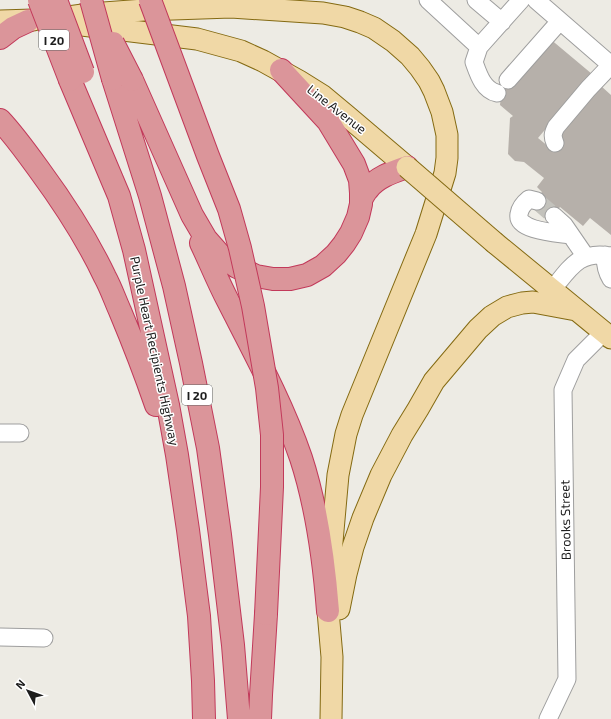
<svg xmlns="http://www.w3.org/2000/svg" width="611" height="719" font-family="'Exo 2',sans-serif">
	<rect width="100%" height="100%" fill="#edebe4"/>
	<path fill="#b6b0aa" d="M 549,38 L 592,74 L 538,138 L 549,147 L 601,86 L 611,95 L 611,235 L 590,218 L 583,226 L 560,207 L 548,221 L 530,206 L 542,192 L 537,187 L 544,178 L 524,162 L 515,161 L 508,154 L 510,118 L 513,116 L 500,105 L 501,95 Z"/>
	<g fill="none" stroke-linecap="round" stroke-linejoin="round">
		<path stroke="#c3c2bc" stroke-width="17" stroke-dasharray="17 8" stroke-linecap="butt" d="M 537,201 L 554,216"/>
		<g stroke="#9e9e9e" stroke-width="19">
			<path id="minor" d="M 428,0 L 479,47 L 521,0
				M 476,0 L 502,22
				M 536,0 L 611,65
				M 479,47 L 474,62 C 478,73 483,90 497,93
				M 508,80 L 560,21
				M 555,143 C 552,136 553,133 556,127 L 588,89 L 611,65
				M 537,201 L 529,199 C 524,203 520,207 519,214 C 516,231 558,233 570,235
				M 554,216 L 564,225 L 586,257
				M 605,255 C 605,264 606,271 611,279
				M 552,290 C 570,268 579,250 611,256
				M 0,433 L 20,433
				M 0,637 L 44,638
				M 548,719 L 567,679 L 563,390 L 576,360 L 604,332"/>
		</g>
		<g stroke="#846a12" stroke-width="23">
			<path id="major" d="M 47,20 L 90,14 L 144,10 L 231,7 L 323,13 L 345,17 L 360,22 L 374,28 L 393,41 L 410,56 L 420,68 L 429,81 L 434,91 L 442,112 L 447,135 L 447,158 L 445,173 L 426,234 L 352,415 L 346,434 L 338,475 L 331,553 L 328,611 L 332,657 L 331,719
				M 0,21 L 33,20
				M 82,25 L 197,39 L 241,51 L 263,61 L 299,81 L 323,96 L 347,116 L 407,167
				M 495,243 L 611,338
				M 339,609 L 346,574 L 353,547 L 363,518 L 381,475 L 402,435 L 418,409 L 434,381 L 478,329 L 492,316 L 507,307 L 522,303 L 533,302 L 576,310"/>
		</g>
		<g stroke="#c2395a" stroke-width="24">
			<path id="highway" d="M 0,38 L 13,28 L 28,21
				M 113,79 L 150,196 L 174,286 L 191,363 L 208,448 L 220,535 L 233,645 L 239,719
				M 70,80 L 119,196 L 134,250 L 168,405 L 177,455 L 188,530 L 199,616 L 203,681 L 204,719
				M 132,80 L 192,215 L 206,239 L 221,256 L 237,267 L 256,276 L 273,279 L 290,279 L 307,275 L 323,266 L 336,254 L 344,244 L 351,233 L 358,217 L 361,204 L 361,193 L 360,180 L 354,164 L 328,121 L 281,70
				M 0,120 C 15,136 27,153 40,171 C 65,205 87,239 105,277 C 111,288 115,300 120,311 C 133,342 145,373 156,405
				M 361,200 C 363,196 365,192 368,189 C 377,177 393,172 407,167
				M 201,243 C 210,262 218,282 228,301 C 254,352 282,403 301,458 C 317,507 324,560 328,611
				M 260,719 L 261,695 L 266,614"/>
		</g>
		<use href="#minor" stroke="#fff" stroke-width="17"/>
		<use href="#major" stroke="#f0d8a6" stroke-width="21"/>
		<use href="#highway" stroke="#db959a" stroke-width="22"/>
		<g stroke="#846a12" stroke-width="23" stroke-linecap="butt">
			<path id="major-bridge" d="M 407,167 L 495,243"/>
		</g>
		<g stroke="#c2395a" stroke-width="24" stroke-linecap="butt">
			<path id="highway-bridge" d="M 39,0 L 70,80
				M 56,0 L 83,72
				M 91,0 L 113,79
				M 150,0 L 208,156 L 229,209 L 240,248 L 253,306 L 267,388 L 272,435 L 272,487 L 266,614
				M 113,43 L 132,80"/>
		</g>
		<use href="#major-bridge" stroke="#f0d8a6" stroke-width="21"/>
		<use href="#highway-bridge" stroke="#db959a" stroke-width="22"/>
	</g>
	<g text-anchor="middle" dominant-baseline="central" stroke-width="3" stroke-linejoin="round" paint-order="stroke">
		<g fill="#fff" stroke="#616161" stroke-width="1">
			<rect x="39" y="30" width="30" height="20" rx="3"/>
			<rect x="182" y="385" width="30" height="20" rx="3"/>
		</g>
		<g font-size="12" font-weight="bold" fill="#1d1d1d">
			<text x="54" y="40">I 20</text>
			<text x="197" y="395">I 20</text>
		</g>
		<g font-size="13" fill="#1d1d1d" stroke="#fff">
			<text transform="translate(337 109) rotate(38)">Line Avenue</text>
			<text transform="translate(155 351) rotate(78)">Purple Heart Recipients Highway</text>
			<text transform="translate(565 520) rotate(-91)">Brooks Street</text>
		</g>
	</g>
	<g transform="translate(28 691) rotate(311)" stroke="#ffffff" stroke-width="3" paint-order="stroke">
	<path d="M0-3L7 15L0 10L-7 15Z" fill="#1d1d1d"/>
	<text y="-6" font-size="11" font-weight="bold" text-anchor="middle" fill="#1d1d1d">N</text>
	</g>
</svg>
